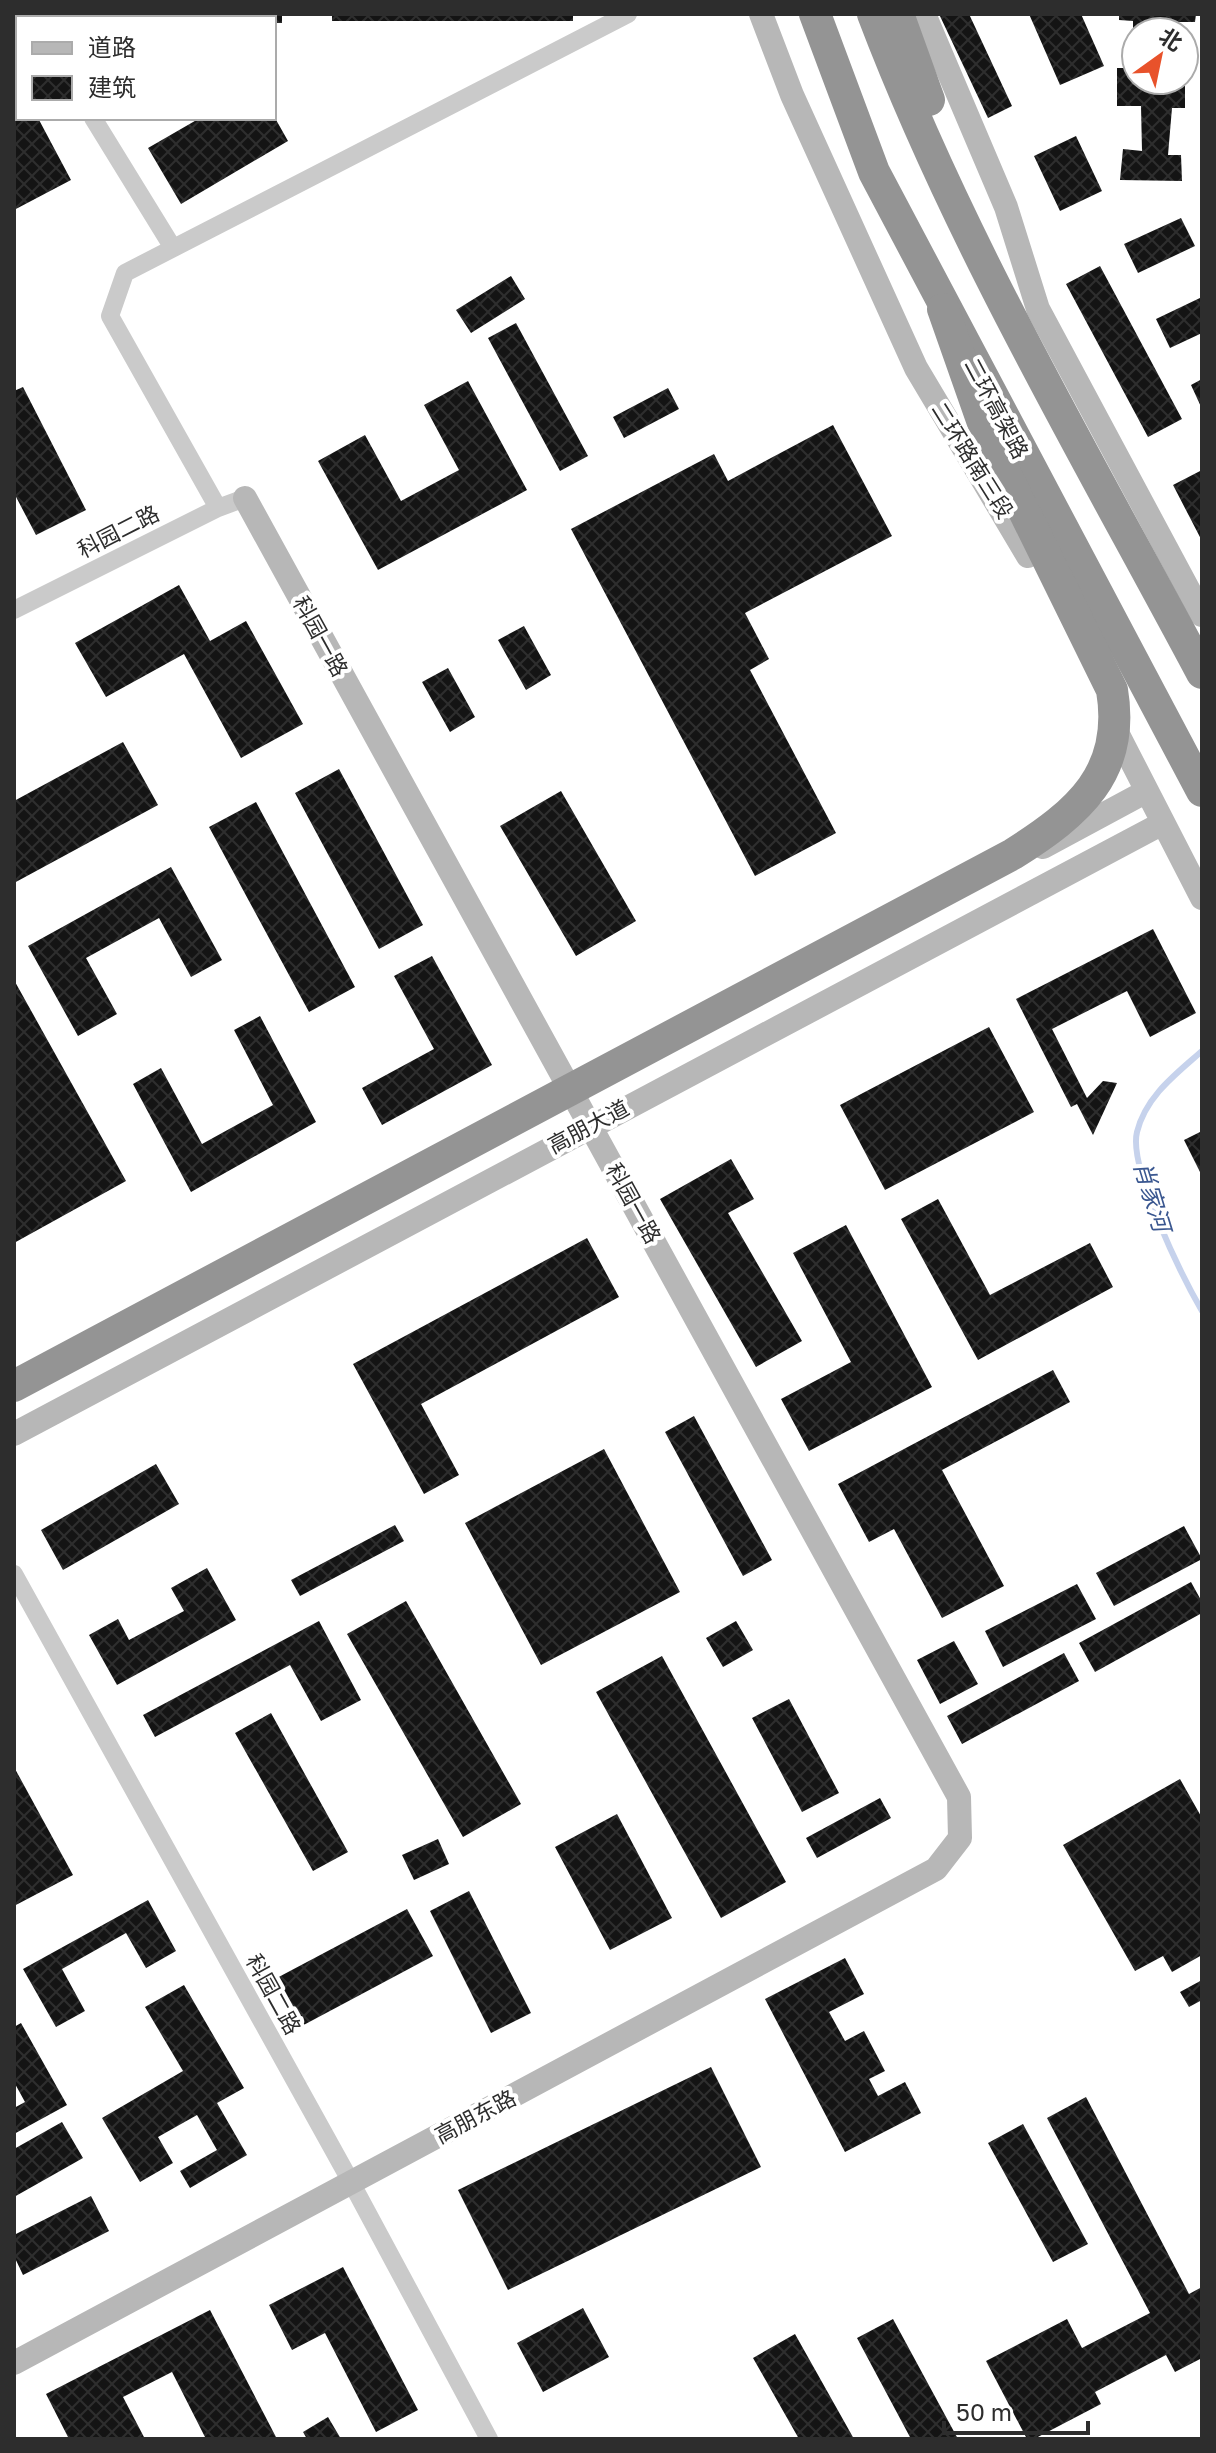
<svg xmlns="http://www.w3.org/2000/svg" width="1216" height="2453" font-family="'Golos Text','Noto Sans SC',sans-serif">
	<defs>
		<pattern id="building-cross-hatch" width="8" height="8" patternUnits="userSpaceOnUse" patternTransform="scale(2)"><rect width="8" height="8" fill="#141414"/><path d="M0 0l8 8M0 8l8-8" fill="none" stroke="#2e2e2e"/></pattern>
	</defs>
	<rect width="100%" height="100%" fill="#fff"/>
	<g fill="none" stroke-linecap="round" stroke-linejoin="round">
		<path stroke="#c6d2ec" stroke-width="6" d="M 1202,1051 C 1176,1074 1146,1096 1137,1132 C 1128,1168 1183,1278 1202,1311"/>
	</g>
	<path fill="url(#building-cross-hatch)" d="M 41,14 L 282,14 L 282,23 L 274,23 L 274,18 L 41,18 Z
		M 332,14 L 573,14 L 573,21 L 332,21 Z
		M 939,14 L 969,14 L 1012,106 L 988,118 Z
		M 1029,14 L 1081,14 L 1104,66 L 1060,85 Z
		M 1119,14 L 1196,14 L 1195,22 L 1171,22 L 1171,32 L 1136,32 L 1136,80 L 1185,80 L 1185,108 L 1172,108 L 1168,155 L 1181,155 L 1182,181 L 1120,180 L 1123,149 L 1142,151 L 1141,106 L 1117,106 L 1117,68 L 1133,68 L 1133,21 L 1119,20 Z
		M 18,89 L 18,118 L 38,118 L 71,180 L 14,210 L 14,91 Z
		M 200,118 L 275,118 L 288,141 L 181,204 L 148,148 Z
		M 1076,136 L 1102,191 L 1060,211 L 1034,156 Z
		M 1181,218 L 1195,246 L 1138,273 L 1124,244 Z
		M 1100,266 L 1182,419 L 1148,437 L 1066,284 Z
		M 511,276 L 525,299 L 471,333 L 456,310 Z
		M 1202,297 L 1202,333 L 1170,348 L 1156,319 Z
		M 516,323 L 588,456 L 560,471 L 488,338 Z
		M 1202,379 L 1202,409 L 1191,385 Z
		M 468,381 L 527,490 L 378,570 L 318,461 L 365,435 L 401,501 L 459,470 L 424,405 Z
		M 23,387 L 86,510 L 36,535 L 14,493 L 14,391 Z
		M 668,388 L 679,409 L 624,438 L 613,417 Z
		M 833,425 L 892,536 L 745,613 L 769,659 L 750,670 L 836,833 L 755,876 L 571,529 L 714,454 L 728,481 Z
		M 1202,470 L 1202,541 L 1173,485 Z
		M 179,585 L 210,641 L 246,621 L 303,724 L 241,758 L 184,654 L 106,697 L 75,643 Z
		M 524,626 L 551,675 L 526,690 L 498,640 Z
		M 448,668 L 475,717 L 450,732 L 422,682 Z
		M 123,742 L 158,805 L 14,883 L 14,801 Z
		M 339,769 L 423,925 L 379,949 L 295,793 Z
		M 561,791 L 636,921 L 576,956 L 500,826 Z
		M 256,802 L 355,987 L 309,1012 L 209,827 Z
		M 171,867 L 222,960 L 191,977 L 159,918 L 86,958 L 117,1014 L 78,1036 L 28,946 Z
		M 1153,929 L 1196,1013 L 1150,1037 L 1127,991 L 1052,1029 L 1087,1098 L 1103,1081 L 1117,1083 L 1093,1135 L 1077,1104 L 1071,1107 L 1016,999 Z
		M 432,956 L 492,1065 L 382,1125 L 362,1088 L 434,1049 L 394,976 Z
		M 14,980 L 126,1181 L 14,1243 Z
		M 260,1016 L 316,1122 L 191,1192 L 133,1084 L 161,1068 L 202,1144 L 273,1105 L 234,1030 Z
		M 989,1027 L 1034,1112 L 885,1190 L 840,1105 Z
		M 1202,1131 L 1202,1176 L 1184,1140 Z
		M 731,1159 L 754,1199 L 728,1213 L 802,1341 L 756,1367 L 660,1199 Z
		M 938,1199 L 990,1295 L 1090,1243 L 1113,1287 L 978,1360 L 901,1219 Z
		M 846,1225 L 932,1387 L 809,1451 L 781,1399 L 851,1362 L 793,1253 Z
		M 587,1238 L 619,1297 L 421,1404 L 459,1475 L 424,1494 L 353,1364 Z
		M 1053,1370 L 1070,1402 L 942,1470 L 1004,1586 L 942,1618 L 894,1529 L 869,1542 L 838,1484 Z
		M 694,1416 L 772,1560 L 743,1576 L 665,1432 Z
		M 604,1449 L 680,1592 L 541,1665 L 465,1523 Z
		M 156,1464 L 179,1504 L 63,1570 L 41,1530 Z
		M 395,1525 L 404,1541 L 300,1596 L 291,1580 Z
		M 1184,1526 L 1202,1559 L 1114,1606 L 1096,1573 Z
		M 207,1568 L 236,1620 L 117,1685 L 89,1635 L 118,1619 L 129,1640 L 184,1611 L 171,1588 Z
		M 1191,1582 L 1202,1602 L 1202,1613 L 1095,1672 L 1079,1643 Z
		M 1077,1584 L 1096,1619 L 1003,1667 L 985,1631 Z
		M 406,1601 L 521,1804 L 463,1837 L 347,1634 Z
		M 319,1621 L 361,1700 L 321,1721 L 290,1665 L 155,1737 L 143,1715 Z
		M 736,1621 L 753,1650 L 723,1667 L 706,1638 Z
		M 954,1641 L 978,1684 L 940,1704 L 917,1660 Z
		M 1064,1653 L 1079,1681 L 962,1744 L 947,1716 Z
		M 662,1656 L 786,1882 L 721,1918 L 596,1692 Z
		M 789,1699 L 839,1793 L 802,1812 L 752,1718 Z
		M 271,1713 L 348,1852 L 313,1871 L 235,1733 Z
		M 14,1767 L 73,1875 L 14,1906 Z
		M 1180,1779 L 1202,1818 L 1202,1955 L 1172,1972 L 1163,1956 L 1135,1971 L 1063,1845 Z
		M 880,1798 L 891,1818 L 817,1858 L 806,1838 Z
		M 617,1814 L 672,1918 L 610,1950 L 555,1847 Z
		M 438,1839 L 449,1864 L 414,1880 L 402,1855 Z
		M 469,1891 L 531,2013 L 491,2033 L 430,1911 Z
		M 148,1900 L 176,1951 L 146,1968 L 126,1933 L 62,1969 L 85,2011 L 56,2027 L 23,1969 Z
		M 407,1909 L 433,1956 L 298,2028 L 273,1980 Z
		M 845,1958 L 864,1994 L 829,2012 L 845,2041 L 864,2031 L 885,2071 L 869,2079 L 878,2096 L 905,2082 L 921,2113 L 845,2152 L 765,1999 Z
		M 1202,1980 L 1202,2000 L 1189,2007 L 1180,1992 Z
		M 184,1985 L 244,2088 L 217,2103 L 247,2155 L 190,2188 L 180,2171 L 217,2150 L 197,2115 L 158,2137 L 173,2163 L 140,2182 L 102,2118 L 183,2071 L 145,2007 Z
		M 21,2023 L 67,2105 L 14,2134 L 14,2108 L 25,2102 L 14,2082 L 14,2027 Z
		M 711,2067 L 761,2167 L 508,2290 L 458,2190 Z
		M 1086,2097 L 1189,2294 L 1202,2287 L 1202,2358 L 1175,2372 L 1166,2355 L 1095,2392 L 1101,2404 L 1034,2439 L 1027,2439 L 986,2361 L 1067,2319 L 1082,2348 L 1150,2313 L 1047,2118 Z
		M 62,2122 L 83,2158 L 14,2197 L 14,2149 Z
		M 1023,2124 L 1088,2244 L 1053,2262 L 988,2143 Z
		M 91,2196 L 109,2231 L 23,2275 L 14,2256 L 14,2235 Z
		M 343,2267 L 418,2410 L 376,2432 L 325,2333 L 292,2350 L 269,2305 Z
		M 583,2308 L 609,2357 L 543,2392 L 517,2343 Z
		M 210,2310 L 277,2439 L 206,2439 L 172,2372 L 123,2397 L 145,2439 L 69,2439 L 46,2394 Z
		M 893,2319 L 958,2439 L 911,2439 L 857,2338 Z
		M 795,2334 L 854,2439 L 799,2439 L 753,2358 Z
		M 328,2417 L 341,2439 L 307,2439 L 303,2432 Z"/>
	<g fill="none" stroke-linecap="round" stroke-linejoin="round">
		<path stroke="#cacaca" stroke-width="18" d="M 38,14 L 39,18
			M 93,118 L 173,248
			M 218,508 L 110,316 L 125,273 L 628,14
			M 14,610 L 218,508 L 245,498
			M 14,1574 L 351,2182 L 489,2439"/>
		<path stroke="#b7b7b7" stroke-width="24" d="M 761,14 L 792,95 L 916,368 L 1028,556
			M 924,14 L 1006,207 L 1038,309 L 1202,615
			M 1111,721 L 1202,898
			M 1043,847 L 1147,791
			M 14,1434 L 1163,823
			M 14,2363 L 936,1869 L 960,1838 L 959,1797 L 245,498"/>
		<path stroke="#949494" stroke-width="32" d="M 815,14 L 874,172 L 1202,791
			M 873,14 C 960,243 1087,457 1202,673
			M 898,14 L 929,100"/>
		<path stroke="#949494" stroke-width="32" d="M 14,1386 L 1013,854 C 1078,813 1126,773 1112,690 L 989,440 L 943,309"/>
	</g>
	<g text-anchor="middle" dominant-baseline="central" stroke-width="8" stroke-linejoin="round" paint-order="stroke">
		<g font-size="22" fill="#2d2d2d" stroke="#fff">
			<text transform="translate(997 408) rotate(62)">二环高架路</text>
			<text transform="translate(973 460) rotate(58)">二环路南三段</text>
			<text transform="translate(118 531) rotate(-27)">科园二路</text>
			<text transform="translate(321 636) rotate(61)">科园一路</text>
			<text transform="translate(588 1126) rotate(-28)">高朋大道</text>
			<text transform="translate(634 1203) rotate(61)">科园一路</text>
			<text transform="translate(274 1994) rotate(61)">科园二路</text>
			<text transform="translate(475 2116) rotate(-28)">高朋东路</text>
		</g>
		<g font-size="24" font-style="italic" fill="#3a5790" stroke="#fff">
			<text transform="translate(1153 1196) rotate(73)">肖家河</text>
		</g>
	</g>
	<rect width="1216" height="2453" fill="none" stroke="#2d2d2d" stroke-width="32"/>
	<rect x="16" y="16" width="260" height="104" fill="#ffffff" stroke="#ababab" stroke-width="2"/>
	<rect x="32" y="42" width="40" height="12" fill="#b7b7b7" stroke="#ababab" stroke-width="2"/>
	<text x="88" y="56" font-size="24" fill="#2d2d2d">道路</text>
	<rect x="32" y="76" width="40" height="24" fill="url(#building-cross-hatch)" stroke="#ababab" stroke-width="2"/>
	<text x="88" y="96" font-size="24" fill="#2d2d2d">建筑</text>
	<g transform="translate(1160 56) rotate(33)"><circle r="38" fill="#ffffff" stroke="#ababab" stroke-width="2"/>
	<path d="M0-6L14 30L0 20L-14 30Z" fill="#e8522b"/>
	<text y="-12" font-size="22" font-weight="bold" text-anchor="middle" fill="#2d2d2d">北</text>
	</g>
	<path d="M944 2421v12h144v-12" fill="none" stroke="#2d2d2d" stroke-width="4"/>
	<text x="956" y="2421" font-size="24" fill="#2d2d2d" stroke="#ffffff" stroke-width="6" paint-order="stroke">50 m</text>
</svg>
